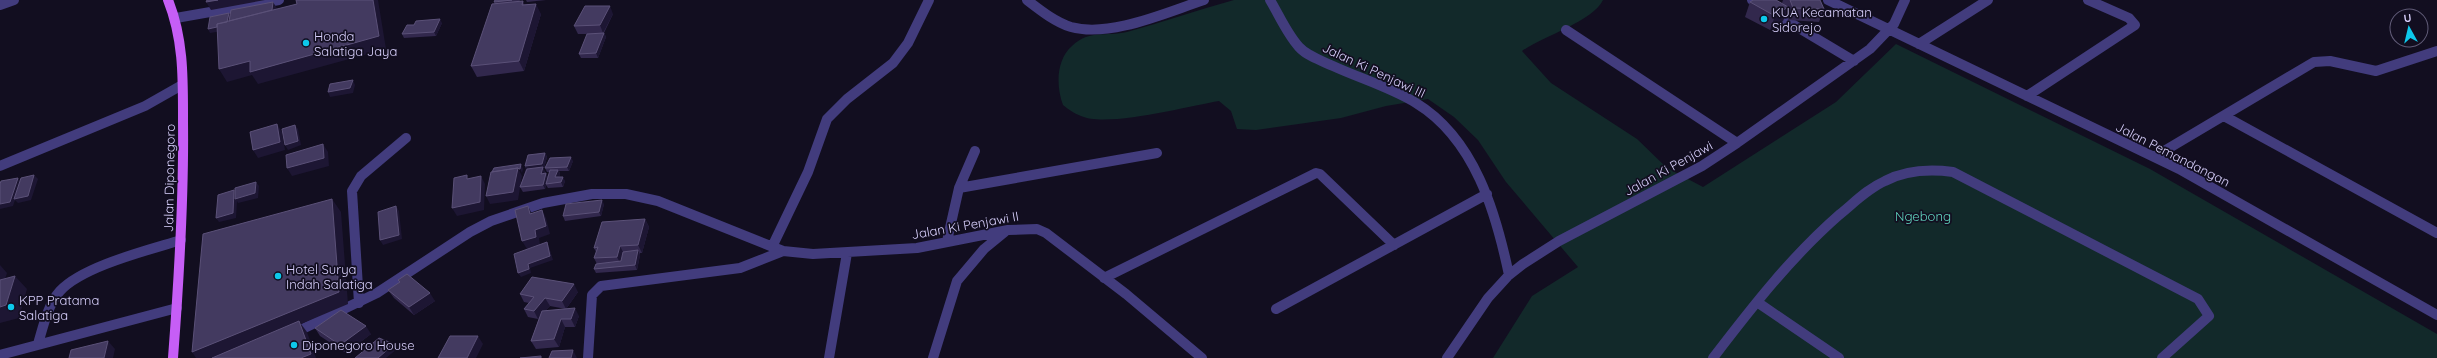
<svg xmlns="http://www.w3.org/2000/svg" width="2437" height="358" font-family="Quicksand,sans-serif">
	<rect width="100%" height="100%" fill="#120e20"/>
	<path fill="#12292a" d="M 1234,0 L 1603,0 C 1592,22 1543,36 1522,51 L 1551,83 L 1637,139 L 1667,168 L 1703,187 L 1836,102 L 1896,44 L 2150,169 L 2437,334 L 2437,358 L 1493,358 L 1532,296 L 1578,267 L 1506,182 L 1478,140 L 1454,117 L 1428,99 L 1386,106 L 1341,118 L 1256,130 L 1237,129 L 1231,111 L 1219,101 C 1189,106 1106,128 1081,116 C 1075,114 1068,109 1063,105 C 1056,86 1056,60 1072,46 C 1090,29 1106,37 1127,32 C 1163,22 1198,10 1234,0 Z"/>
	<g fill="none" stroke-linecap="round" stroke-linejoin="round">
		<path stroke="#423c7d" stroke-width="10" d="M 1757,302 L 1839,358
			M 38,344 C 43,327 48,304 60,291 C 83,266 149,250 181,240
			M 0,355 L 177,308
			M 1713,358 C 1752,307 1791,257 1839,215 C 1854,203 1867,189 1885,181 C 1906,170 1930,169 1953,172 L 2198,299 L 2209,316 L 2162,358"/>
		<path stroke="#423c7d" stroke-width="10" d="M 1027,0 C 1040,10 1055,22 1071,27 C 1110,38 1167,12 1204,0
			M 1270,0 C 1279,15 1287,34 1299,47 C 1307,56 1322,61 1333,66 C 1359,78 1392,88 1416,103 C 1475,139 1496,213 1509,275
			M 1752,0 L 1854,61
			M 1828,0 L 2179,169 L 2437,315
			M 0,5 L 14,0
			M 176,18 L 279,0
			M 1566,30 L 1737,143
			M 1919,44 L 1988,0
			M 2027,96 L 2135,25 L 2129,18 L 2088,0
			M 2224,116 L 2437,233
			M 2154,157 L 2314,62 L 2330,61 L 2376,71 L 2437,51
			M 0,166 L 145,106 L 182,85
			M 959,188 L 975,151
			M 947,241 L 959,188 L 1157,153
			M 772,247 L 808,172 L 827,119 L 847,99 L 893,63 L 908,43 L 929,0
			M 1104,278 L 1316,173 L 1320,174 L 1394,245
			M 359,303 L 352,191 L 361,176 L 406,138
			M 1276,309 L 1487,194
			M 292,334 L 377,293 L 470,232 L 491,221 L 543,203 L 592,194 L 626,194 L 658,201 L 783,251 L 813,254 L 917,248 L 1008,230 L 1037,229 L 1046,233 L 1126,294 L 1202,358
			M 588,358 L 592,295 L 601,286 L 740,268 L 783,251
			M 829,358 L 847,253
			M 933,358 L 957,281 L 984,249 L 1006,231
			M 1447,358 L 1488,298 L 1509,275 L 1523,264 L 1559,241 L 1702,166 L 1737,143 L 1870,49 L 1894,24 L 1905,0"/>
		<path stroke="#c65ef6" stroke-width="10" d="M 168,0 C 184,40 183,80 183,122 C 184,201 179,279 173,358"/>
	</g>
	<path fill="#32284d" d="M 495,0 L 520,0 L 519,2 L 523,1 L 524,5 L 541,14 L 524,71 L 477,77 L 471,66 L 495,4 L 494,2 Z
		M 526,0 L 546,0 L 527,2 Z
		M 1783,0 L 1820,0 L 1824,9 L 1819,22 L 1788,20 L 1786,13 L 1783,21 L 1770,30 L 1745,17 L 1750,2 L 1783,4 L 1782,3 Z
		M 613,14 L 604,33 L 606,37 L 598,58 L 581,58 L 579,54 L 588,34 L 578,34 L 574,26 Z
		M 442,23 L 436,36 L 404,38 L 402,34 Z
		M 545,153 L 547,157 L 544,168 L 543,168 L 545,172 L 544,173 L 546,173 L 548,177 L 550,172 L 547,172 L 545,168 L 573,161 L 569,171 L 559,171 L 560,174 L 559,177 L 565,181 L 563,187 L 548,188 L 546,185 L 545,189 L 523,192 L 520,187 L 526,169 L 525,166 Z
		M 604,204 L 601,216 L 565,221 L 563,216 Z
		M 645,219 L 649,227 L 642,253 L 640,253 L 640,255 L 637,270 L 596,273 L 594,269 L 597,264 L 594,258 L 596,252 L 594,248 Z
		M 398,280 L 435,301 L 414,315 L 394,298 L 388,290 L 400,283 Z
		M 578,292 L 566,309 L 550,306 L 546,310 L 579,316 L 575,327 L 565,327 L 559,347 L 536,349 L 531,341 L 539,318 L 538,319 L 528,317 L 524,309 L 529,303 L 524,302 L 520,294 Z
		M 315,328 L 371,334 L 346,353 L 320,336 Z"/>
	<path fill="#1d1633" d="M 218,0 L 265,0 L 211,10 L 206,2 Z
		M 373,0 L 378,0 L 386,49 L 258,84 L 252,75 L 227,82 L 219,69 Z
		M 273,2 L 278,10 L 229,30 L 210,33 L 208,29 L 229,13 L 231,17 Z
		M 536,4 L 541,14 L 524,71 L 519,61 Z
		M 610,6 L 613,14 L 603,33 L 600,25 Z
		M 1788,7 L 1783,21 L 1770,30 L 1775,16 Z
		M 440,19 L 442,23 L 436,36 L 434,32 Z
		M 604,33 L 606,37 L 598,58 L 596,53 Z
		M 353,80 L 355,85 L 353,93 L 330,97 L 328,92 Z
		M 277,124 L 282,132 L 285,150 L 258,158 L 253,150 Z
		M 295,125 L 298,129 L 301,145 L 288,150 L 285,145 Z
		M 323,144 L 328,152 L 329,166 L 292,176 L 287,168 Z
		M 545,153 L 547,157 L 544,168 L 543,168 L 545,172 L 543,178 L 541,174 L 527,170 L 525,166 Z
		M 571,157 L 573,161 L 569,171 L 567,167 Z
		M 521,164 L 523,169 L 522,173 L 520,169 Z
		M 518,168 L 522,176 L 518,200 L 490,204 L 486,196 Z
		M 558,170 L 560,174 L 558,182 L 555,177 Z
		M 546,173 L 548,178 L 545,189 L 543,185 Z
		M 34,175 L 38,179 L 31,200 L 18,203 L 15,200 L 13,206 L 0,209 L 0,204 L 18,178 L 22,182 Z
		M 481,176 L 485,184 L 484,210 L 457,216 L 452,208 Z
		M 563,177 L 565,181 L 563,187 L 561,182 Z
		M 256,182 L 259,186 L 258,198 L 238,203 L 237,201 L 236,218 L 219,222 L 216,218 L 234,190 L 237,195 Z
		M 332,199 L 341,212 L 348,304 L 301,324 L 307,332 L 316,358 L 196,358 L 192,352 Z
		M 602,200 L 604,204 L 601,216 L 599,212 Z
		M 396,206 L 399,211 L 402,239 L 383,245 L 380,240 Z
		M 528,206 L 532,214 L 530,214 Z
		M 542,210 L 546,218 L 550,234 L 539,238 L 540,245 L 527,249 L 522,241 L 535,230 Z
		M 645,219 L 649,227 L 642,253 L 638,245 Z
		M 547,242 L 549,247 L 553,260 L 530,268 L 531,273 L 521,277 L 518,273 L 528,264 Z
		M 620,246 L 624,254 L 621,265 L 617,257 Z
		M 638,250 L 640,255 L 637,270 L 635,265 Z
		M 0,265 L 7,273 L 0,295 Z
		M 15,276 L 27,289 L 19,318 L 0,323 L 0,307 Z
		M 574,284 L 578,292 L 566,309 L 562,301 Z
		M 430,293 L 435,301 L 414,315 L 409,307 Z
		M 545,298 L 550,306 L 538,319 L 534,311 Z
		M 575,308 L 579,316 L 575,327 L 571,319 Z
		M 561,319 L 565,327 L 559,347 L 554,339 Z
		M 366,326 L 371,334 L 346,353 L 340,345 Z
		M 478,336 L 483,344 L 476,358 L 467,358 Z
		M 108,341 L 115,349 L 113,358 L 104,358 Z
		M 394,344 L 397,349 L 386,358 L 378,358 Z
		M 573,350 L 577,358 L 571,358 Z"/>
	<path fill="#433a60" stroke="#5b5178" d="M 207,0 L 218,0 L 206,2 Z
		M 296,0 L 373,0 L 379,36 L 250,72 L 250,61 L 219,69 L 217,24 L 297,4 Z
		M 495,0 L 512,0 L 494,2 Z
		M 1753,0 L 1776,0 L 1788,7 L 1775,16 L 1750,2 Z
		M 1790,0 L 1820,0 L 1824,9 L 1793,8 Z
		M 523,1 L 522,5 L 536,4 L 519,61 L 471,66 L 492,4 Z
		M 273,2 L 272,10 L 229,21 L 231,10 Z
		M 585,6 L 610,6 L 600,25 L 574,26 Z
		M 229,13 L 227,22 L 217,24 L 217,27 L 208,29 L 210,17 Z
		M 440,19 L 434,32 L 402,34 L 407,25 L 414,25 L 416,21 Z
		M 604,33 L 596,53 L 579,54 L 587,34 Z
		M 353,80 L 350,88 L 328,92 L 330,84 Z
		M 277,124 L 280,142 L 253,150 L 250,132 Z
		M 295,125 L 298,141 L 285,145 L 282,129 Z
		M 323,144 L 324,158 L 287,168 L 286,155 Z
		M 545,153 L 542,164 L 525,166 L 528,155 Z
		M 571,157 L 567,167 L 545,168 L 550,158 Z
		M 521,164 L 520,169 L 519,169 L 518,168 L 492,172 L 494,168 Z
		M 543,167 L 541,174 L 546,173 L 543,185 L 520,187 L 527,169 Z
		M 518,168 L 513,192 L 486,196 L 491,172 Z
		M 550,170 L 558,170 L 555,177 L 563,177 L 561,182 L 546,184 Z
		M 34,175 L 28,196 L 14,199 L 21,178 Z
		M 467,175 L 467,179 L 481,176 L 480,202 L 452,208 L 454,178 Z
		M 18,178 L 10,202 L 0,204 L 0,184 L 1,181 Z
		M 256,182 L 255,193 L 235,199 L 235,188 Z
		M 234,190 L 233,213 L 216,218 L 218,195 Z
		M 332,199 L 339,292 L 192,352 L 203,234 Z
		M 602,200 L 599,212 L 563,216 L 566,204 Z
		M 396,206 L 399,235 L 380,240 L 378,212 Z
		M 528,206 L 530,214 L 542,210 L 546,226 L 535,230 L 536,237 L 522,241 L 515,210 Z
		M 645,219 L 638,245 L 620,246 L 617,257 L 594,258 L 598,247 L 594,248 L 602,222 Z
		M 547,242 L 550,256 L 528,264 L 529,269 L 518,273 L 514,254 Z
		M 638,250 L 635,265 L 594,269 L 596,264 L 621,261 L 623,252 Z
		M 407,274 L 430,293 L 409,307 L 388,290 L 400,282 L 398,280 Z
		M 15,276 L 6,305 L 0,307 L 0,280 Z
		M 532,277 L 574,284 L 562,301 L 545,298 L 534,311 L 524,309 L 534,297 L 520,294 Z
		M 575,308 L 571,319 L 561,319 L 554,339 L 531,341 L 542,311 Z
		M 341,310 L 366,326 L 340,345 L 315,328 Z
		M 299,321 L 311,354 L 301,358 L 212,358 Z
		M 450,336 L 478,336 L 467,358 L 438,358 Z
		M 379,338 L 394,344 L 378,358 L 355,358 Z
		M 108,341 L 104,358 L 69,358 L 71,350 Z
		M 573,350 L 571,358 L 549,358 L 552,351 Z
		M 541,356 L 541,358 L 520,358 Z"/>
	<g fill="#0dc8eb" stroke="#120e20" stroke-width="1.5">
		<circle cx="1764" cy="19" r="4"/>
		<circle cx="306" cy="43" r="4"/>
		<circle cx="278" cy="276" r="4"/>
		<circle cx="11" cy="307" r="4"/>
		<circle cx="294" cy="345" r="4"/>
	</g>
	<g text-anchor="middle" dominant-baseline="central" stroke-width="3.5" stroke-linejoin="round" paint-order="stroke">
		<g font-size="13" fill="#d8d0fc" stroke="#120e20" text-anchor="start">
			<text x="1772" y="12">KUA Kecamatan<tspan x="1772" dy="15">Sidorejo</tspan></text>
			<text x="314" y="36">Honda<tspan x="314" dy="15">Salatiga Jaya</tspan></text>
			<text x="286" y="269">Hotel Surya<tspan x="286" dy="15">Indah Salatiga</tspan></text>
			<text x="19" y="300">KPP Pratama<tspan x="19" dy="15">Salatiga</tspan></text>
			<text x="302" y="345">Diponegoro House</text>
		</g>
		<g font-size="13" fill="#d8d0fc" stroke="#120e20">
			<text transform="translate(1374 70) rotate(25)">Jalan Ki Penjawi III</text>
			<text transform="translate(2173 154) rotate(27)">Jalan Pemandangan</text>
			<text transform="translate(1668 168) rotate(-29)">Jalan Ki Penjawi</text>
			<text transform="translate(169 178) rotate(-89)">Jalan Diponegoro</text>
			<text transform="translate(965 225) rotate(-10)">Jalan Ki Penjawi II</text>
		</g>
		<g font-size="13" fill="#61d8c1" stroke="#120e20">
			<text x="1923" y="216">Ngebong</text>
		</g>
	</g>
	<g transform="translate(2409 28) rotate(352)"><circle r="19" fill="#120e20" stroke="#615c78"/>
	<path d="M0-3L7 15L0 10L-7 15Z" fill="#0dc8eb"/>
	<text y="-6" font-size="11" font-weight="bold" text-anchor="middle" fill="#d8d0fc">U</text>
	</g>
</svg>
